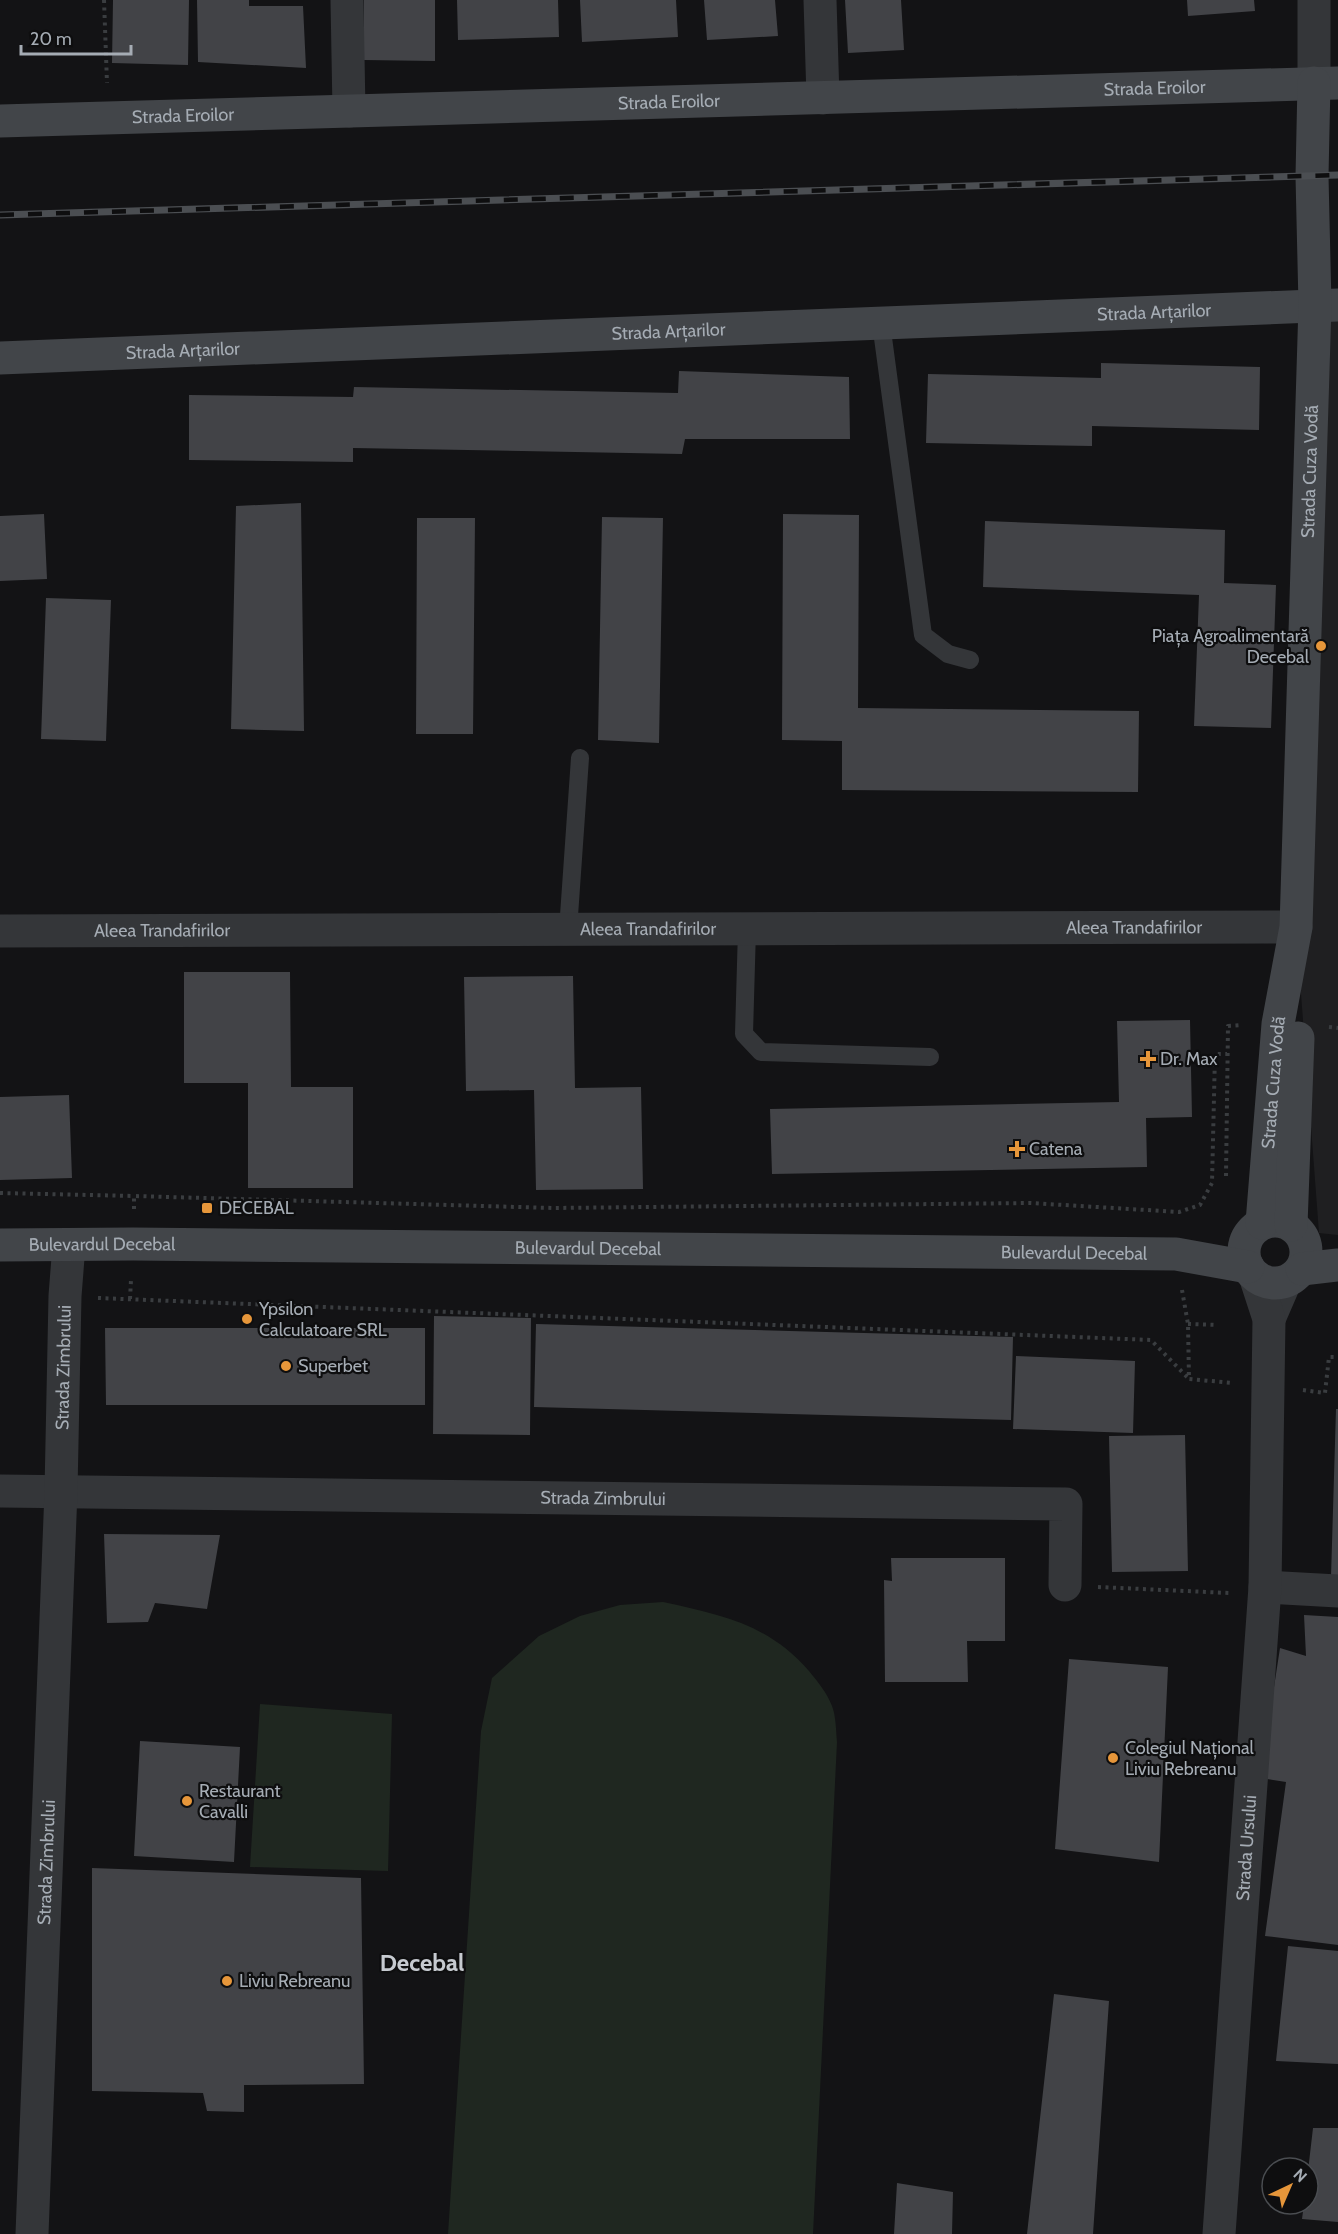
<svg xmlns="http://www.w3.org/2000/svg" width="1338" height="2234" font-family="Cabin,sans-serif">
	<rect width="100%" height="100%" fill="#131315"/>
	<path fill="#1f1f21" d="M 1315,305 L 1338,305 L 1338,1235 L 1319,1233 L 1296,927 Z"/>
	<path fill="#1f2720" d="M 663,1602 C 722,1615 768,1624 809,1671 C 818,1682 827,1693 832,1706 C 836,1716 836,1731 837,1742 L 813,2234 L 448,2234 L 481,1731 L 492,1678 L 539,1636 L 580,1616 L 620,1605 Z
		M 260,1704 L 392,1714 L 388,1871 L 250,1867 Z"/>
	<path fill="#424347" d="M 113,0 L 189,0 L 188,65 L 112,63 Z
		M 197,0 L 249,0 L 249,6 L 303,6 L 306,68 L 198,62 Z
		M 364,0 L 435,0 L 435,61 L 364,60 Z
		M 457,0 L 558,0 L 559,37 L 458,40 Z
		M 580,0 L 676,0 L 678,37 L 582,42 Z
		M 704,0 L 775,0 L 778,36 L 707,40 Z
		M 845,0 L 901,0 L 904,50 L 848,53 Z
		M 1187,0 L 1254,0 L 1255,11 L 1188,16 Z
		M 1101,363 L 1260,367 L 1259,430 L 1092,426 L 1092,446 L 926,443 L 928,374 L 1101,378 Z
		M 679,371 L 849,377 L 850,439 L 685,439 L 682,454 L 353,448 L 353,462 L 189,460 L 189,395 L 353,397 L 354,387 L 678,393 Z
		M 301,503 L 304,731 L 231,729 L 236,506 Z
		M 44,514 L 47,579 L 0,581 L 0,516 Z
		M 783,514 L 859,515 L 858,708 L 1139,711 L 1138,792 L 842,790 L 842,741 L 782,740 Z
		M 602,517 L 663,518 L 659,743 L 598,740 Z
		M 417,518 L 475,518 L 473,734 L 416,734 Z
		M 985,521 L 1225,530 L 1224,583 L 1276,585 L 1271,728 L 1194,726 L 1199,595 L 983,587 Z
		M 46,598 L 111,600 L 106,741 L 41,739 Z
		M 184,972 L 290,972 L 291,1087 L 353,1087 L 353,1188 L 248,1188 L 248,1083 L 184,1083 Z
		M 573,976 L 575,1088 L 641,1087 L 643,1189 L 536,1190 L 534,1090 L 466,1091 L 464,977 Z
		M 1190,1020 L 1192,1117 L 1146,1118 L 1147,1167 L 772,1174 L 770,1109 L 1119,1102 L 1117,1021 Z
		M 69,1095 L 72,1178 L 0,1180 L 0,1097 Z
		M 434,1316 L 531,1318 L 530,1435 L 433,1434 Z
		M 536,1324 L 1013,1337 L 1011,1420 L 534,1407 Z
		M 105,1328 L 425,1328 L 425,1405 L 106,1405 Z
		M 1016,1356 L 1135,1361 L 1133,1433 L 1013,1429 Z
		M 1336,1409 L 1338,1409 L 1338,1577 L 1331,1577 Z
		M 1185,1435 L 1188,1571 L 1112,1572 L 1109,1436 Z
		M 104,1534 L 220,1535 L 207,1609 L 155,1603 L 148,1622 L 107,1623 Z
		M 891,1558 L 1005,1558 L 1005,1641 L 967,1641 L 968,1682 L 885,1682 L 884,1580 L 892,1581 Z
		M 1304,1615 L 1338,1617 L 1338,1945 L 1265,1936 L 1286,1782 L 1260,1778 L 1280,1648 L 1306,1656 Z
		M 1069,1659 L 1168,1667 L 1159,1862 L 1055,1849 Z
		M 140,1741 L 240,1747 L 234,1862 L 134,1856 Z
		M 92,1868 L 361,1878 L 364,2084 L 244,2085 L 244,2112 L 207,2111 L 203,2093 L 92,2091 Z
		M 1288,1946 L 1338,1951 L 1338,2064 L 1276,2061 Z
		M 1054,1994 L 1109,2001 L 1093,2234 L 1027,2234 Z
		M 1313,2128 L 1338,2128 L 1338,2222 L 1302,2219 L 1304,2204 L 1308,2204 L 1308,2171 Z
		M 897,2183 L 953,2192 L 952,2234 L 894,2234 Z"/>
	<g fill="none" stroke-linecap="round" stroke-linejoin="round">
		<path stroke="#3a3d40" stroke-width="4" stroke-dasharray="3 4.5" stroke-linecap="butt" d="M 104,0 L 107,83
			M 1329,1027 L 1338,1028
			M 1226,1176 L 1228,1026 L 1242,1025
			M 0,1193 L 134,1196
			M 134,1209 L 134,1196 L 553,1208 L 1031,1203 L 1179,1212 L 1200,1205 L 1212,1183 L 1215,1054 L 1227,1054
			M 1182,1290 L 1188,1324 L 1189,1379 L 1233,1383
			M 98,1298 L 1151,1340 L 1189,1379
			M 130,1299 L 131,1280
			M 1188,1324 L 1218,1325
			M 1303,1390 L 1325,1393 L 1329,1357 L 1338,1357
			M 1098,1587 L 1229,1593"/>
		<path stroke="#343639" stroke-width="18" d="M 881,323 L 923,635 L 948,654 L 970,660
			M 747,929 L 744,1034 L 761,1052 L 930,1057
			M 568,930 L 580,758"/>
		<g stroke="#343639" stroke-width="33">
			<path d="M 347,0 L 349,111"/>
			<path d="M 820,0 L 823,98"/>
			<path d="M 1314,83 L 1314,0"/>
			<path id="s1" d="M 0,931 L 1296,927"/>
			<path d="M 1269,1319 L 1285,1282"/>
			<path id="s2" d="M 0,1491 L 1066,1504 L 1065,1585"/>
			<path d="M 1265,1587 L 1338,1591"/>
			<path id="s3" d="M 32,2234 L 61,1491 L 65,1296 L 69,1245"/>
			<path id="s4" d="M 1219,2234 L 1265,1587 L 1269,1319 L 1255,1276"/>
		</g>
		<g stroke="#424549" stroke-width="33">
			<path id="s5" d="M 0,121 L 1338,83"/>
			<path id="s6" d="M 0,358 L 1338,305"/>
			<circle cx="1275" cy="1252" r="31"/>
			<path id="s7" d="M 1262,1223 L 1278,1024 L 1296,927 L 1315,305 L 1312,176 L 1314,83"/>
			<path d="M 1291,1225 L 1298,1038"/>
			<path id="s8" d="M 0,1245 L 133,1244 L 1176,1254 L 1248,1267"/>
			<path d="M 1302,1269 L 1338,1265"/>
		</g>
		<g stroke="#4b4e52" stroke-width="7">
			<path id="rail" d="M 0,215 L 1338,175"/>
		</g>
		<use href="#rail" stroke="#0e0e0f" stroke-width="4.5" stroke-dasharray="14" stroke-linecap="butt"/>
	</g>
	<g fill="#e6963a" stroke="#0e0e0f" stroke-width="2">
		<circle cx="1321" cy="646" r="6"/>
		<path d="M1145 1050h6v6h6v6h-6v6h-6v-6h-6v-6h6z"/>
		<path d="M1014 1140h6v6h6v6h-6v6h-6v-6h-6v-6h6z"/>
		<rect x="201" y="1202" width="12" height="12" rx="3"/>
		<circle cx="247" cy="1319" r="6"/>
		<circle cx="286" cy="1366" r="6"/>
		<circle cx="1113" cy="1758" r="6"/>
		<circle cx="187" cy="1801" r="6"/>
		<circle cx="227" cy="1981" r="6"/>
	</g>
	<g text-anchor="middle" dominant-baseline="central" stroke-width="4.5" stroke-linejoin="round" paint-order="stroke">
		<g font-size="18" fill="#a5acb4" stroke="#0e0e0f">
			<text stroke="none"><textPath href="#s5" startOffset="1155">Strada Eroilor</textPath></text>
			<text stroke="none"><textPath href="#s5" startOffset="669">Strada Eroilor</textPath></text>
			<text stroke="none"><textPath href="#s5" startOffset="183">Strada Eroilor</textPath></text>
			<text stroke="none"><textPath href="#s6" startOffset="1155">Strada Arțarilor</textPath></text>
			<text stroke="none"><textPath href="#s6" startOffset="669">Strada Arțarilor</textPath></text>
			<text stroke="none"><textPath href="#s6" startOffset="183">Strada Arțarilor</textPath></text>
			<text stroke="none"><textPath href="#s7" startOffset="754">Strada Cuza Vodă</textPath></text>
			<text stroke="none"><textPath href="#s1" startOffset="1134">Aleea Trandafirilor</textPath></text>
			<text stroke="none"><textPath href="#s1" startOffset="648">Aleea Trandafirilor</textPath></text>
			<text stroke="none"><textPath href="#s1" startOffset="162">Aleea Trandafirilor</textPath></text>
			<text stroke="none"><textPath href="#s7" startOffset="141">Strada Cuza Vodă</textPath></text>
			<text stroke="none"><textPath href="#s8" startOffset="102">Bulevardul Decebal</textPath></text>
			<text stroke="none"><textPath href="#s8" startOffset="588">Bulevardul Decebal</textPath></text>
			<text stroke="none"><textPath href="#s8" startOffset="1074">Bulevardul Decebal</textPath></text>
			<text stroke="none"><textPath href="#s3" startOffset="867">Strada Zimbrului</textPath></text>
			<text stroke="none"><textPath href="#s2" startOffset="603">Strada Zimbrului</textPath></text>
			<text stroke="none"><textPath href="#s4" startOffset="387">Strada Ursului</textPath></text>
			<text stroke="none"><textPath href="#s3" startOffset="372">Strada Zimbrului</textPath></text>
		</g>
		<g font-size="18" fill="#a5acb4" stroke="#0e0e0f" text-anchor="start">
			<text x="1309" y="636" text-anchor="end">Piața Agroalimentară<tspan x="1309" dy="21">Decebal</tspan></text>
			<text x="1160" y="1059">Dr. Max</text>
			<text x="1029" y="1149">Catena</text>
			<text x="219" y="1208">DECEBAL</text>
			<text x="259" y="1309">Ypsilon<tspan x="259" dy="21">Calculatoare SRL</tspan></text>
			<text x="298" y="1366">Superbet</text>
			<text x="1125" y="1748">Colegiul Național<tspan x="1125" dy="21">Liviu Rebreanu</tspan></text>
			<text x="199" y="1791">Restaurant<tspan x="199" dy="21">Cavalli</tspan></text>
			<text x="239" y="1981">Liviu Rebreanu</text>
		</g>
		<g font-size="24" font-weight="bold" fill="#c6cad0" stroke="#0e0e0f">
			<text x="422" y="1962">Decebal</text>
		</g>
	</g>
	<g transform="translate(1290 2186) rotate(44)"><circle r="28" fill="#0e0e0f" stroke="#4a4d51" stroke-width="1.5"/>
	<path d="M0-4.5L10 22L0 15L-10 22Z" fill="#e6963a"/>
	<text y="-9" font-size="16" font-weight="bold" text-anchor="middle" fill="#a5acb4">N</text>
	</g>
	<path d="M21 45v9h110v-9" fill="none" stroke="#a5acb4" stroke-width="3"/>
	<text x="30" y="45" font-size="18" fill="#a5acb4" stroke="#0e0e0f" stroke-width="4.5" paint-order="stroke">20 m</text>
</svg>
